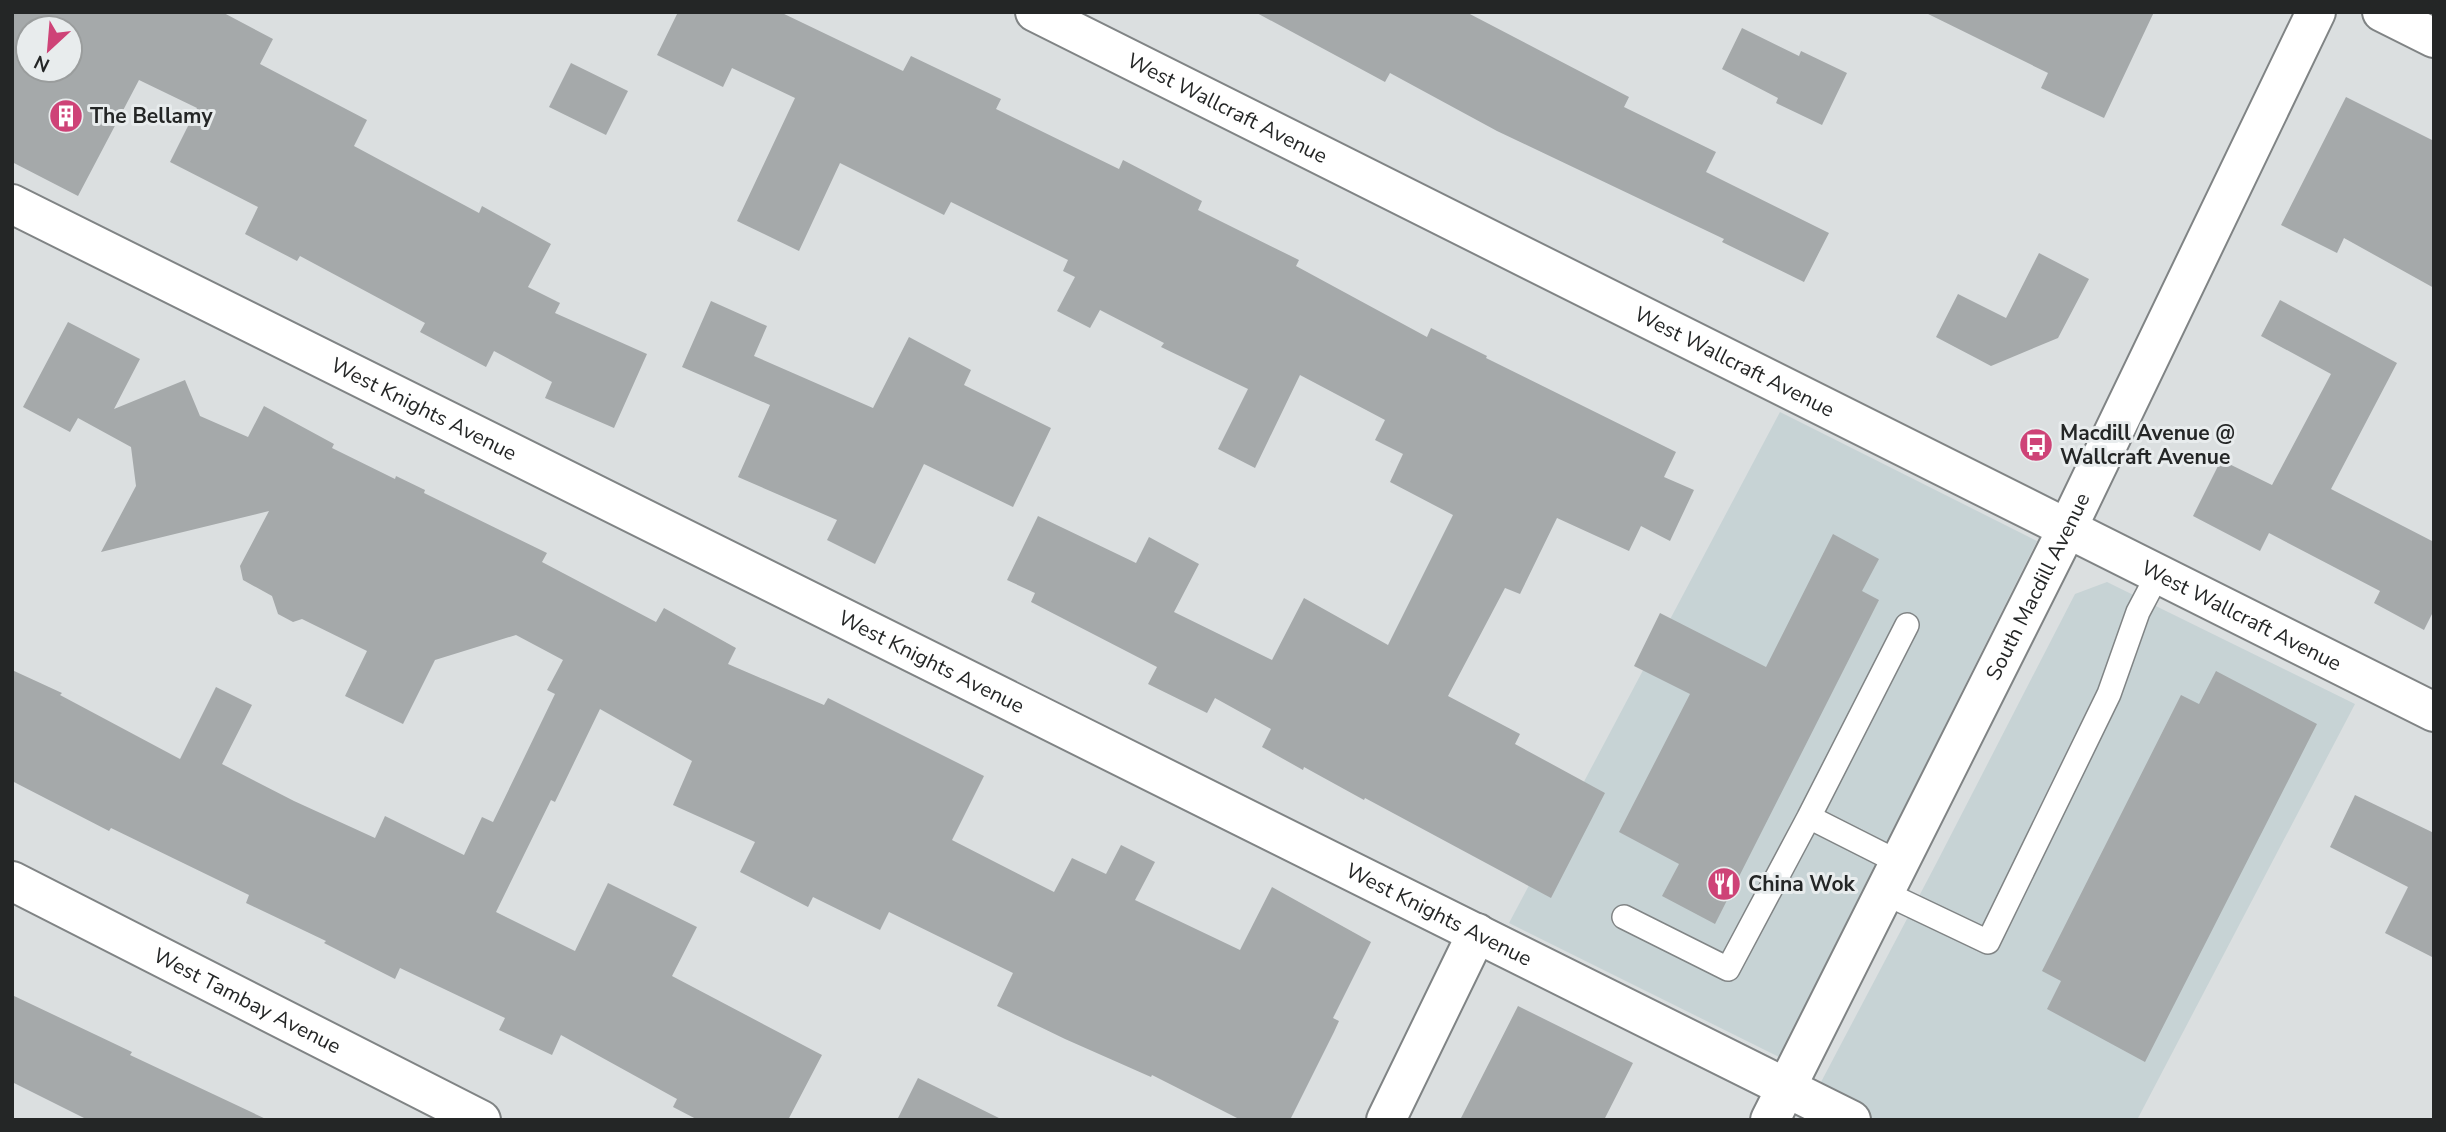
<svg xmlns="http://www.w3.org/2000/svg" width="2446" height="1132" font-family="'Nunito Sans',sans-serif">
	<rect width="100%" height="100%" fill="#dbdfe0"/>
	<path fill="#c7d3d5" d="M 1780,412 L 2037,541 L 1779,1057 L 1509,923 Z
		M 2107,582 L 2355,704 L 2137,1120 L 1801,1120 L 1937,862 L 2075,594 Z"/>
	<path fill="#a5a9aa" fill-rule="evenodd" d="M 12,12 L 222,12 L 273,39 L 260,64 L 367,120 L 354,146 L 479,213 L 482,206 L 551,244 L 528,287 L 560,303 L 555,313 L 647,354 L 614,428 L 545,398 L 552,382 L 494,351 L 486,367 L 420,332 L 425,323 L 300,256 L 297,261 L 245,234 L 258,207 L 170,162 L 197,108 L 139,80 L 78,196 L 12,162 ZM 28,28 L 70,28 L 70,70 L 28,70 Z
		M 678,12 L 780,12 L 903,71 L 911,56 L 1001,99 L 996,109 L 1119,169 L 1123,160 L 1202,201 L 1198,210 L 1299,260 L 1296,266 L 1427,337 L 1431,328 L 1487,356 L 1486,358 L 1676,452 L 1664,477 L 1694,490 L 1670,541 L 1641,526 L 1629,551 L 1557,518 L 1520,594 L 1505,588 L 1448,696 L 1520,734 L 1515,744 L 1605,793 L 1551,898 L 1365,798 L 1364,800 L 1304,767 L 1303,770 L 1262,747 L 1271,729 L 1215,698 L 1207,713 L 1148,684 L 1157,667 L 1031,602 L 1035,593 L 1007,580 L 1038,516 L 1136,563 L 1149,537 L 1199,564 L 1174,612 L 1272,660 L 1304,598 L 1388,645 L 1453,515 L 1390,482 L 1403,454 L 1375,440 L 1385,420 L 1300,375 L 1255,468 L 1218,449 L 1248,389 L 1161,347 L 1164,343 L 1100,310 L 1090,328 L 1057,311 L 1075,277 L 1063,271 L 1068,260 L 951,202 L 944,215 L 840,163 L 799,251 L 737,221 L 795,98 L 732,68 L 723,87 L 657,55 Z
		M 1255,12 L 1466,12 L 1629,97 L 1624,107 L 1716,152 L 1706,172 L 1829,233 L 1804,282 L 1722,242 L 1724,239 L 1497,131 L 1390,73 L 1385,82 Z
		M 1924,12 L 2154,12 L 2104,118 L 2041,88 L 2048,73 Z
		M 1742,28 L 1799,56 L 1801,51 L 1847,73 L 1822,125 L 1776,103 L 1778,98 L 1722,69 Z
		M 571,63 L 628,91 L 606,135 L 549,107 Z
		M 2346,97 L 2434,141 L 2434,288 L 2344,238 L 2337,253 L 2281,225 Z
		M 2039,253 L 2089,279 L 2058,338 L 1991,366 L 1936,337 L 1958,294 L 2006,318 Z
		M 2280,300 L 2397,363 L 2331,489 L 2434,542 L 2434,610 L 2424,630 L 2374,603 L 2380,591 L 2269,533 L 2260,551 L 2193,516 L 2221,460 L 2272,485 L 2331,374 L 2261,336 Z
		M 711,301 L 767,326 L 754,356 L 873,408 L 909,337 L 971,370 L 964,385 L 1051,428 L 1013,507 L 924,464 L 875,564 L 827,540 L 837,520 L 738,477 L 770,405 L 682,367 Z
		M 68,322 L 140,359 L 114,409 L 185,380 L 200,416 L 248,437 L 264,406 L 334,444 L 332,448 L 395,479 L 396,476 L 425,490 L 424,493 L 547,553 L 542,562 L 656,622 L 664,608 L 736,648 L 728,664 L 824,705 L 828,698 L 984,776 L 952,840 L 1054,892 L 1072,858 L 1106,874 L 1121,845 L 1155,862 L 1135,900 L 1240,950 L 1272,887 L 1371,942 L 1333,1018 L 1339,1021 L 1334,1032 L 1290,1120 L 1241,1120 L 1152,1075 L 1151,1077 L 1065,1039 L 997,1006 L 1013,973 L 889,912 L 880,930 L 813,897 L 808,907 L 740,872 L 755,842 L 673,805 L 692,761 L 600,709 L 555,802 L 551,800 L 496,912 L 575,951 L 608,883 L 697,927 L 672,976 L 822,1055 L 788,1120 L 698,1120 L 673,1107 L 677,1099 L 561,1035 L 552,1055 L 499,1030 L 505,1018 L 400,968 L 395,979 L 324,943 L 326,941 L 246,903 L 249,895 L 111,828 L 109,831 L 12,781 L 12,670 L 62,693 L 60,695 L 180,759 L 216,687 L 252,705 L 222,764 L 294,801 L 375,838 L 385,816 L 464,855 L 482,817 L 493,822 L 555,694 L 547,690 L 563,660 L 516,635 L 435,660 L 403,724 L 345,696 L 367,651 L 302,619 L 293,622 L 278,614 L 272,596 L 243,580 L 240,566 L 269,511 L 101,552 L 136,486 L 131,447 L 78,418 L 70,432 L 23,407 Z
		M 1833,534 L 1879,559 L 1862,591 L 1879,600 L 1715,924 L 1662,896 L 1679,864 L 1619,832 L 1690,694 L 1634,666 L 1660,613 L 1766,667 Z
		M 2216,671 L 2317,724 L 2145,1062 L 2047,1009 L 2061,981 L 2042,971 L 2181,695 L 2199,704 Z
		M 2355,795 L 2434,833 L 2434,958 L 2385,933 L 2408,887 L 2330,847 Z
		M 12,995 L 132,1052 L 130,1055 L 268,1120 L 88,1120 L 12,1082 Z
		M 1518,1006 L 1633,1063 L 1604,1120 L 1460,1120 Z
		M 918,1078 L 1003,1120 L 897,1120 Z"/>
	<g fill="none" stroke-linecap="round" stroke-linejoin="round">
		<g stroke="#808485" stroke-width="26">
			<path id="lane" d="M 1809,817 L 1907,625
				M 1885,893 L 1988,942 L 2109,694 L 2138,612 L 2158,574
				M 1624,917 L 1728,969 L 1809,817 L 1900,863"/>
		</g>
		<g stroke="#808485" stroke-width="42">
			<g id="street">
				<path id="s1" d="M 1035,12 L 2434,712"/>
				<path d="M 2382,12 L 2434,38"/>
				<path id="s2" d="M 12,204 L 1851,1120"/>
				<path id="s3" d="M 12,881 L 481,1120"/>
				<path d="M 1386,1120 L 1477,933"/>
			</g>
		</g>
		<g stroke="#808485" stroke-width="42">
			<g id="secondary">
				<path id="s4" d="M 1770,1120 L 2067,529 L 2316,12"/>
			</g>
		</g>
		<use href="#lane" stroke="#fff" stroke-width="23"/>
		<use href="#street" stroke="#fff" stroke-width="38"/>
		<use href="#secondary" stroke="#fff" stroke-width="38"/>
	</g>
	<defs>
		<g id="building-disc" transform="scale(1.75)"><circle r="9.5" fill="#ce4377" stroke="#e8eced"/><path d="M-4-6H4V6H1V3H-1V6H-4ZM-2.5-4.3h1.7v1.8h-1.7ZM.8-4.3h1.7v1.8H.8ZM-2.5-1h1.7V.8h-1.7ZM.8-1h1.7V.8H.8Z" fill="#fff"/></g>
		<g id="bus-disc" transform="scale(1.75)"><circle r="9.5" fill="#ce4377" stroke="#e8eced"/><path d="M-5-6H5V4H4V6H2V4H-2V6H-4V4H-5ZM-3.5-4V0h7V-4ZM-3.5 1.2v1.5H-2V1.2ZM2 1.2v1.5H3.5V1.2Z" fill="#fff"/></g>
		<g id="restaurant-disc" transform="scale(1.75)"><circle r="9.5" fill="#ce4377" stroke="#e8eced"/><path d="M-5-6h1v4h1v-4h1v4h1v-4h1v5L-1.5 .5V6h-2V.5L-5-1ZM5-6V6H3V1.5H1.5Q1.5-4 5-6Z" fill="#fff"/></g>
	</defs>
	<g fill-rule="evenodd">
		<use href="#building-disc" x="66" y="116"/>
		<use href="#bus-disc" x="2036" y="445"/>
		<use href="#restaurant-disc" x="1724" y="884"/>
	</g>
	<g text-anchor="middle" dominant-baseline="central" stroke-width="6" stroke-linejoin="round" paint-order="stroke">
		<g font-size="21" fill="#242626" stroke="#e8eced">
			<text stroke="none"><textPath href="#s1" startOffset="215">West Wallcraft Avenue</textPath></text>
			<text stroke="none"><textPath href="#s1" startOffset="782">West Wallcraft Avenue</textPath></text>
			<text stroke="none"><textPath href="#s2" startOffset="460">West Knights Avenue</textPath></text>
			<text stroke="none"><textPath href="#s4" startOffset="597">South Macdill Avenue</textPath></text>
			<text stroke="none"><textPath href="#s1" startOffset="1349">West Wallcraft Avenue</textPath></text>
			<text stroke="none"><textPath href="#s2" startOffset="1027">West Knights Avenue</textPath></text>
			<text stroke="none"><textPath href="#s2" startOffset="1594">West Knights Avenue</textPath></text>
			<text stroke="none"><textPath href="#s3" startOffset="264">West Tambay Avenue</textPath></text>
		</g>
		<g font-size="21" font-weight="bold" fill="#242626" stroke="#e8eced" text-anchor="start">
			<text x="90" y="116">The Bellamy</text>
			<text x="2060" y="433">Macdill Avenue @<tspan x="2060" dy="24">Wallcraft Avenue</tspan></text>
			<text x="1748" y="884">China Wok</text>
		</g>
	</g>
	<rect width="2446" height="1132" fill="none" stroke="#242626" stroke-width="28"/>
	<g transform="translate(49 49) rotate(206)"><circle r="33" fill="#e8eced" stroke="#9a9d9d" stroke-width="2"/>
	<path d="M0-5L12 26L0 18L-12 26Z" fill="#ce4377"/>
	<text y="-10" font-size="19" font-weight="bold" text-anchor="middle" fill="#242626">N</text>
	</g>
</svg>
